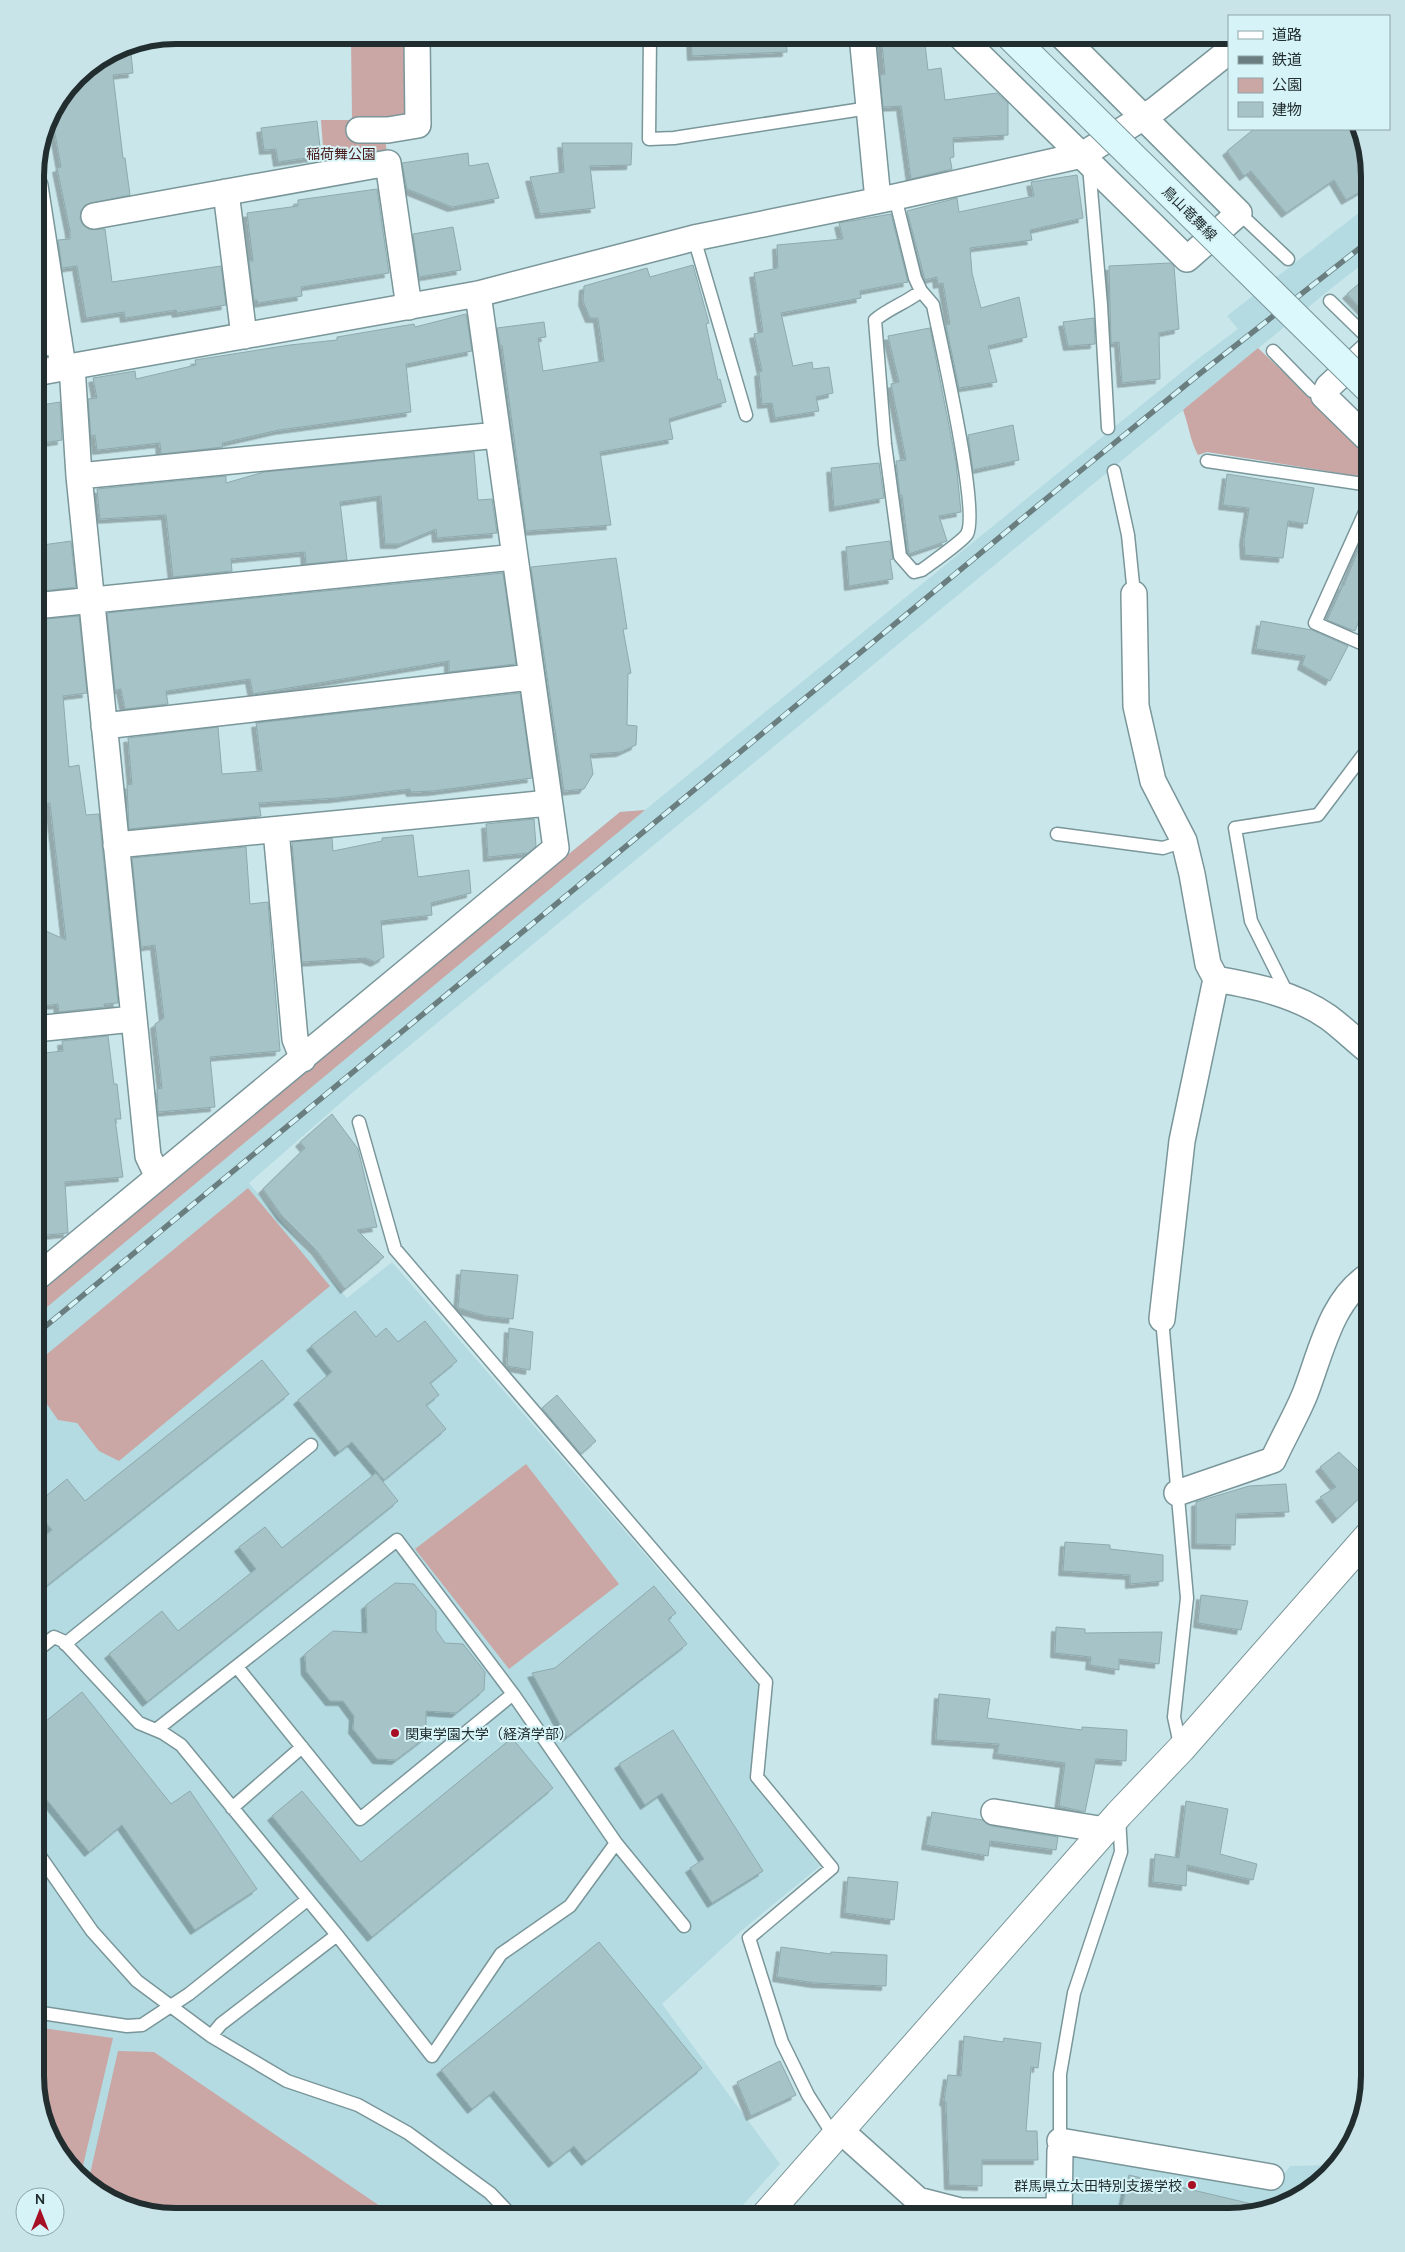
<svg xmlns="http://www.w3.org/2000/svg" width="1405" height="2252" font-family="Manrope,'Noto Sans JP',sans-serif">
	<defs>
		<filter id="shadow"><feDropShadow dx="-4.5" dy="4.5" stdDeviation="0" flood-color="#0004"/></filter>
	</defs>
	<rect width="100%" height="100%" fill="#c9e7eb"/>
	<path fill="#b4dbe1" d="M 1370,204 L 1370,258 L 1333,287 L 352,1093 L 249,1183 L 347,1298 L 392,1262 L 759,1686 L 750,1780 L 820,1866 L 740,1932 L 662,2004 L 780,2164 L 732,2217 L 167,2217 L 98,2193 L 50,2139 L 35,2076 L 35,1292 L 620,812 L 645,810 L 1199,358 L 1238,329 L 1227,316 Z
		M 1073,2142 L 1281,2178 L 1290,2166 L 1332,2165 L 1292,2202 L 1230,2217 L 1073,2217 Z"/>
	<path fill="#caa6a4" d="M 351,35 L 408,35 L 412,106 L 401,119 L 352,121 L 355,141 L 385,137 L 388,163 L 325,174 L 321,120 L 352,120 Z
		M 1258,348 L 1370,454 L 1370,478 L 1207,452 L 1198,455 C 1190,440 1189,426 1183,410 Z
		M 645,810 L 35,1317 L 35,1292 L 620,812 Z
		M 248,1188 L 330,1286 L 119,1461 L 99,1451 L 77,1423 L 58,1420 L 35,1387 L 35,1364 Z
		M 526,1464 L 619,1584 L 509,1669 L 415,1549 Z
		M 35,2027 L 113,2038 L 81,2174 L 50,2139 L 35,2076 Z
		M 118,2051 L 154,2052 L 396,2217 L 167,2217 L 98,2193 L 88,2183 Z"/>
	<path fill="#a6c3c7" stroke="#8eaaae" filter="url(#shadow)" d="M 691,35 L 786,35 L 787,52 L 692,56 Z
		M 881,35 L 924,35 L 928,70 L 941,68 L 945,100 L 997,93 L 1008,103 L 1008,135 L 953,138 L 954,157 L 950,158 L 952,169 L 911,179 L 901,106 L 883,107 L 880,75 L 885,74 Z
		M 130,44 L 133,73 L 113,75 L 123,158 L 125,158 L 130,195 L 85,205 L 81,211 L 80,219 L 83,225 L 89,229 L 105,229 L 112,282 L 221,266 L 226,305 L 177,313 L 176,310 L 125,318 L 124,312 L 86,318 L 77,266 L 62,268 L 58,240 L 70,239 L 70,231 L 57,168 L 61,167 L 51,111 L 76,76 L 122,46 Z
		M 317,121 L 321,156 L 278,162 L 276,149 L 264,150 L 261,128 Z
		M 1254,129 L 1359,129 L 1370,176 L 1370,186 L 1346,200 L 1334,180 L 1286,213 L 1251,171 L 1244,176 L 1227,151 Z
		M 562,143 L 632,143 L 631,165 L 590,166 L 595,208 L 540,214 L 530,177 L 564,172 Z
		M 468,153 L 469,166 L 488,163 L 499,198 L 452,207 L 407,189 L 402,163 Z
		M 1077,175 L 1083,218 L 1030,230 L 1032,240 L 970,248 L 972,273 L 981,308 L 1019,297 L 1027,337 L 988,346 L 997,382 L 959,388 L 946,325 L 950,324 L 943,283 L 938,284 L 937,277 L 925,280 L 907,211 L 957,198 L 959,212 L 1034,196 L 1031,182 Z
		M 377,189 L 389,273 L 301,287 L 302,296 L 258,303 L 257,300 L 254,300 L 249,261 L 253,261 L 247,213 L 298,206 L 298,200 Z
		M 891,214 L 908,282 L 860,291 L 861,298 L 781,313 L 793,366 L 812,362 L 813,369 L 829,367 L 833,393 L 816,397 L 819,411 L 775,418 L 772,403 L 762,404 L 759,372 L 762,371 L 754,334 L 763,332 L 754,273 L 778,268 L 777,245 L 843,239 L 839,223 Z
		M 453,227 L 461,270 L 419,277 L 413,234 Z
		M 1170,263 L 1174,266 L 1179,329 L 1159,333 L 1160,379 L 1122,383 L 1119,342 L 1111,343 L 1109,266 Z
		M 693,265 L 709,323 L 706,324 L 718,380 L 720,379 L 726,402 L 669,419 L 673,439 L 600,452 L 611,525 L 526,531 L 502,345 L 500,346 L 497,328 L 544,322 L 546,337 L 538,338 L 543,371 L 604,361 L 598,318 L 590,318 L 583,301 L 584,286 L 647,268 L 650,277 Z
		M 1370,274 L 1370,318 L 1347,294 Z
		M 466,314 L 472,351 L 406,364 L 411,412 L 279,430 L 222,443 L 223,447 L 161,454 L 160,443 L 97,450 L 95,435 L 91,436 L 88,399 L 97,398 L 93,378 L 135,371 L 136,379 L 196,365 L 195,360 L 290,345 L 337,340 L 337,337 L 414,324 L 415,327 Z
		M 1094,318 L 1095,344 L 1068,346 L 1063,322 Z
		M 930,328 L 956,462 L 961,512 L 939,516 L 947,541 L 909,554 L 902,495 L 900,496 L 896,461 L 906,460 L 891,384 L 899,382 L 888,336 Z
		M 60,402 L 62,440 L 35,444 L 35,406 Z
		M 1013,425 L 1019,460 L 973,470 L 968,435 Z
		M 474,452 L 478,500 L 492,499 L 497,533 L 437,538 L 436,529 L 400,544 L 385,544 L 381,496 L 340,502 L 347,560 L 306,564 L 305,552 L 231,559 L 232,571 L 173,577 L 166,515 L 100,519 L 97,489 L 226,476 L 226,483 L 264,472 Z
		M 879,463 L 884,498 L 834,507 L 831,468 Z
		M 1227,474 L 1314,488 L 1307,524 L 1288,521 L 1283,558 L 1245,555 L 1244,540 L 1249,508 L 1223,505 Z
		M 1370,521 L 1370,592 L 1355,631 L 1327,620 L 1343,585 L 1344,585 Z
		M 71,541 L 76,587 L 35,592 L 35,546 Z
		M 890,541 L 893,559 L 890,560 L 893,579 L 849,586 L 846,547 Z
		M 616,558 L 627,629 L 623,629 L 631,673 L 628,674 L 627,725 L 637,726 L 636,745 L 621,752 L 590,754 L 593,774 L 584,789 L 564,791 L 531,567 Z
		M 503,573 L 516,664 L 449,672 L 449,661 L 253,694 L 250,679 L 166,691 L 168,704 L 125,709 L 121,689 L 115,690 L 107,613 Z
		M 79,616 L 87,693 L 63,696 L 69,767 L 79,765 L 86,815 L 99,814 L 118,1003 L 104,1004 L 105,1007 L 59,1012 L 58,1004 L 35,1007 L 35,926 L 66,940 L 50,803 L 40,804 L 35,771 L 39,770 L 35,735 L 35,620 Z
		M 1261,621 L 1312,630 L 1348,646 L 1330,681 L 1302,665 L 1305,656 L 1256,649 Z
		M 520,693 L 532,778 L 433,791 L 411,792 L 410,789 L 336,798 L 259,803 L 261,816 L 129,829 L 127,785 L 132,784 L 128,738 L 218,727 L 222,774 L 262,771 L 256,723 Z
		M 534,819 L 536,846 L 528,853 L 488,857 L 486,824 Z
		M 413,835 L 418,877 L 469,870 L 471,893 L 431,903 L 432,915 L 381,921 L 384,957 L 375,962 L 366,958 L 302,962 L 292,842 L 332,838 L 333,851 L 382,841 L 382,838 Z
		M 246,847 L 250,904 L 268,902 L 280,1051 L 210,1057 L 215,1107 L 158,1112 L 157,1089 L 162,1088 L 155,1024 L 164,1018 L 155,945 L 141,947 L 132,858 Z
		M 108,1036 L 114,1084 L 117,1084 L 121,1119 L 115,1119 L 123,1177 L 65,1182 L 68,1233 L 35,1236 L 35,1054 L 63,1051 L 62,1041 Z
		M 332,1114 L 358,1149 L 377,1227 L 357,1230 L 384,1257 L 345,1289 L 316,1250 L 282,1216 L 263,1189 L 305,1148 L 300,1142 Z
		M 461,1270 L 518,1275 L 513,1319 L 486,1316 L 458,1308 Z
		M 355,1311 L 376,1337 L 386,1328 L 398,1342 L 425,1321 L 457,1361 L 430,1383 L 439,1395 L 426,1405 L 446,1429 L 384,1480 L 352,1442 L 339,1452 L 298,1400 L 332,1372 L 311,1346 Z
		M 509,1328 L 533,1332 L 530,1370 L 507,1366 Z
		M 262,1360 L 289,1394 L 35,1595 L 35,1544 L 52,1530 L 35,1509 L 35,1505 L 67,1479 L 85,1501 Z
		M 557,1395 L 596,1441 L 581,1454 L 542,1408 Z
		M 1339,1452 L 1370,1481 L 1370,1488 L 1337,1519 L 1320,1497 L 1336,1487 L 1320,1467 Z
		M 376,1473 L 398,1501 L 147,1702 L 109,1654 L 162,1611 L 178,1631 L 256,1569 L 239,1547 L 265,1527 L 282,1548 Z
		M 1286,1484 L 1289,1512 L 1236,1514 L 1235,1545 L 1196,1544 L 1196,1502 L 1249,1486 Z
		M 1065,1542 L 1110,1545 L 1110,1549 L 1163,1555 L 1163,1581 L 1130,1584 L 1130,1575 L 1063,1571 Z
		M 395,1583 L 414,1584 L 436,1611 L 436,1630 L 445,1643 L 463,1644 L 485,1672 L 484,1690 L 456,1713 L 426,1711 L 426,1737 L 396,1760 L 377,1759 L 353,1729 L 354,1716 L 343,1701 L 330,1701 L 306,1671 L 305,1654 L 333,1631 L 367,1633 L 366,1605 Z
		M 654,1586 L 676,1613 L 668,1619 L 687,1644 L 567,1737 L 532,1673 L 555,1668 Z
		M 1201,1595 L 1248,1601 L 1241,1630 L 1198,1623 Z
		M 1056,1627 L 1085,1629 L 1085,1633 L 1162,1632 L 1159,1664 L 1119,1659 L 1119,1670 L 1090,1665 L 1091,1657 L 1055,1653 Z
		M 82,1692 L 171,1804 L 190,1791 L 257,1889 L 195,1930 L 122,1825 L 89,1852 L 35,1785 L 35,1730 Z
		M 939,1694 L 990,1699 L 987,1718 L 1082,1730 L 1082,1727 L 1127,1730 L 1126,1761 L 1096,1759 L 1085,1812 L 1059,1806 L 1065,1763 L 997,1754 L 999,1744 L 936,1740 Z
		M 673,1730 L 763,1871 L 712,1903 L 690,1868 L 704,1859 L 662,1793 L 645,1805 L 619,1764 Z
		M 512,1738 L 553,1788 L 372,1937 L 272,1816 L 302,1791 L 361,1862 Z
		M 1186,1801 L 1228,1809 L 1220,1854 L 1257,1864 L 1253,1880 L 1187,1865 L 1186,1886 L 1153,1882 L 1155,1854 L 1179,1858 Z
		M 932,1812 L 983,1820 L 992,1826 L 1058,1837 L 1056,1850 L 990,1841 L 988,1856 L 926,1845 Z
		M 848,1877 L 898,1882 L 894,1920 L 845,1913 Z
		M 599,1942 L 702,2068 L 586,2161 L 574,2146 L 553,2163 L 494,2091 L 472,2109 L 441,2070 Z
		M 781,1947 L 831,1954 L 831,1952 L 887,1955 L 886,1986 L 815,1983 L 777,1977 Z
		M 964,2036 L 1003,2042 L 1004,2038 L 1041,2043 L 1038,2068 L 1031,2067 L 1026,2131 L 1037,2131 L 1038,2160 L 982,2160 L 982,2186 L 949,2185 L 946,2102 L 944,2101 L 948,2075 L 961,2076 Z
		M 780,2061 L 796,2095 L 751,2116 L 737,2082 Z
		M 1129,2175 L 1269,2208 L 1230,2217 L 1120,2217 Z"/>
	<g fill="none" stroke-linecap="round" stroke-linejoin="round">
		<g stroke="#7a969a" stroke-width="15">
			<path id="service" d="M 650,35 L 649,139 L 674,138 L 869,108
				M 1089,166 L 1101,305 L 1108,428
				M 895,197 L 915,278 L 921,291 L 933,305 C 940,340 980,511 967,534 C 963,541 930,564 922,570 L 914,572 L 900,556 L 885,444 L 875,320 C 889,308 906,303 921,291
				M 1239,213 L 1288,259
				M 694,238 L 746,415
				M 1330,301 L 1370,340
				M 1273,351 L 1312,391 L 1324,396
				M 1207,461 L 1370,485
				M 1114,471 L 1128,535 L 1134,594
				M 1370,647 L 1315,623 L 1370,501
				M 1057,834 L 1163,848 L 1184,841
				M 1289,997 L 1251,921 L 1235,828 L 1318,815 L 1370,746
				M 359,1122 L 395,1249 L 766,1682 L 757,1777 L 832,1868 L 749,1938 L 782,2042 L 808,2095 L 834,2136
				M 1162,1319 L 1187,1598 L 1174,1717 L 1181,1749
				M 65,1644 L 311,1445
				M 35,1652 L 54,1637 L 63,1641 L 139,1723 L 163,1733 L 181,1745 L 337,1935 L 432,2056 L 501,1954 L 570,1906 L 616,1843 L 513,1694
				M 156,1730 L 397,1540 L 513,1694 L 360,1819 L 237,1667
				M 232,1808 L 302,1747
				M 616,1843 L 684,1926
				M 35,1849 L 92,1931 L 137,1981 L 211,2036 L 287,2081 L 358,2105 L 408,2133 L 490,2193 L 513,2217
				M 35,2012 L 127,2026 L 142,2025 L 189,1994 L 307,1900
				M 211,2036 L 221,2024 L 337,1935
				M 1060,2146 L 1060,2074 L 1074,1993 L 1121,1852 L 1119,1817"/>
		</g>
		<g stroke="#7a969a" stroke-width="28">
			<path id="minor" d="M 862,35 L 878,200
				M 959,35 L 1187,259 L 1239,213 L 1061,35
				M 359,130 L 388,130 L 418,125 L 417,35
				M 35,186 L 63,367
				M 226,192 L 244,336
				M 94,216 L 388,163 L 409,307
				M 35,345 L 59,340
				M 72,366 L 79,476 L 148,1156 L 158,1177
				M 35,373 L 478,294 L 694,238 L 895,197 L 1082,155 L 1155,110 L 1229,51
				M 1370,441 L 1324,396 L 1328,387 L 1370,348
				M 79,476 L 498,435
				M 1134,594 L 1136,706 L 1153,781 L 1184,841 L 1192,874 L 1208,964 L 1216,979 L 1182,1141 L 1162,1319
				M 35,606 L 515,557
				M 104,726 L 531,677
				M 276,830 L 295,1039 L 303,1059
				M 116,845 L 549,803
				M 1216,979 C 1255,986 1295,994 1328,1017 C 1343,1028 1356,1041 1370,1052
				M 35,1029 L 133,1019
				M 35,1279 L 556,848 L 478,294
				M 1177,1493 L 1273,1460 C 1283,1438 1296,1416 1305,1394 C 1321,1353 1331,1299 1370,1275
				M 994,1812 L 1105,1830
				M 840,2130 L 918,2200 L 961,2211 L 1059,2211
				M 1060,2141 L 1271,2177
				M 1059,2217 L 1060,2151"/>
		</g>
		<g stroke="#7a969a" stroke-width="30">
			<path id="tertiary" d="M 764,2217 L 1119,1814 L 1181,1749 L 1370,1534"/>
		</g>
		<use href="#service" stroke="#fff" stroke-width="12"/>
		<use href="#minor" stroke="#fff" stroke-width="25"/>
		<use href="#tertiary" stroke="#fff" stroke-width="28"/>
		<g stroke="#6a7e80" stroke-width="5.5">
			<path id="rail" d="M 35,1335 L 1058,489 L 1198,375 L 1370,240"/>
		</g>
		<use href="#rail" stroke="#d6f4f8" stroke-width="4" stroke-dasharray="11" stroke-linecap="butt"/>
		<g stroke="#7a969a" stroke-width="30" stroke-linecap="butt">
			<path id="secondary-bridge" d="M 1009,35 L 1370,390"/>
		</g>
		<use href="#secondary-bridge" stroke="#dbf8fc" stroke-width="28"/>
	</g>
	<g fill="#a70f25" stroke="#d6f4f8" stroke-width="2">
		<circle cx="395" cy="1733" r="5"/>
		<circle cx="1192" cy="2185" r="5"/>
	</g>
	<g text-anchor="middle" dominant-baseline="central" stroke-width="4" stroke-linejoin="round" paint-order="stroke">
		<g font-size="14" fill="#491919" stroke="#d6f4f8">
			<text x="341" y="153">稲荷舞公園</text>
		</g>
		<g font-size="14" fill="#222d2f" stroke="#d6f4f8">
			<text transform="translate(1190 213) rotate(45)">鳥山竜舞線</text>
		</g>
		<g font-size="14" fill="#222d2f" stroke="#d6f4f8" text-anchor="start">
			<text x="405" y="1733">関東学園大学（経済学部）</text>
			<text x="1182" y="2185" text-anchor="end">群馬県立太田特別支援学校</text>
		</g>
	</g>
	<path d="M0 0H1405V2252H0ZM176 44H1229A132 132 0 0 1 1361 176V2076A132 132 0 0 1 1229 2208H176A132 132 0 0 1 44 2076V176A132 132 0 0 1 176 44Z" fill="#c8e4e8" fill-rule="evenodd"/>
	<path fill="none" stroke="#222d2f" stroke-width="6" d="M176 44H1229A132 132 0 0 1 1361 176V2076A132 132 0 0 1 1229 2208H176A132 132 0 0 1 44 2076V176A132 132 0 0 1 176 44Z"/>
	<rect x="1228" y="15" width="162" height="115" fill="#d6f4f8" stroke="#8ea4a8"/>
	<rect x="1238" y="31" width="25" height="8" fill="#ffffff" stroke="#8ea4a8"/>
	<text x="1272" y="40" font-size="15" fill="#222d2f">道路</text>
	<rect x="1238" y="56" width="25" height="8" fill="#6a7e80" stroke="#8ea4a8"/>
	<text x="1272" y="65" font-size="15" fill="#222d2f">鉄道</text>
	<rect x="1238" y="78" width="25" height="15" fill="#caa6a4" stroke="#8ea4a8"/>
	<text x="1272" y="90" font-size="15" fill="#222d2f">公園</text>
	<rect x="1238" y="102" width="25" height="15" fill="#a6c3c7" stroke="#8ea4a8"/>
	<text x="1272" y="115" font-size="15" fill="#222d2f">建物</text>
	<g transform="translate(40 2212)"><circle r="24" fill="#d6f4f8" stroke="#8ea4a8"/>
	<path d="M0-4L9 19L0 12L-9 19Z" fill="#a70f25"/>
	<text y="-8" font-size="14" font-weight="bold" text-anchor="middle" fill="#222d2f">N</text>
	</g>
</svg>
